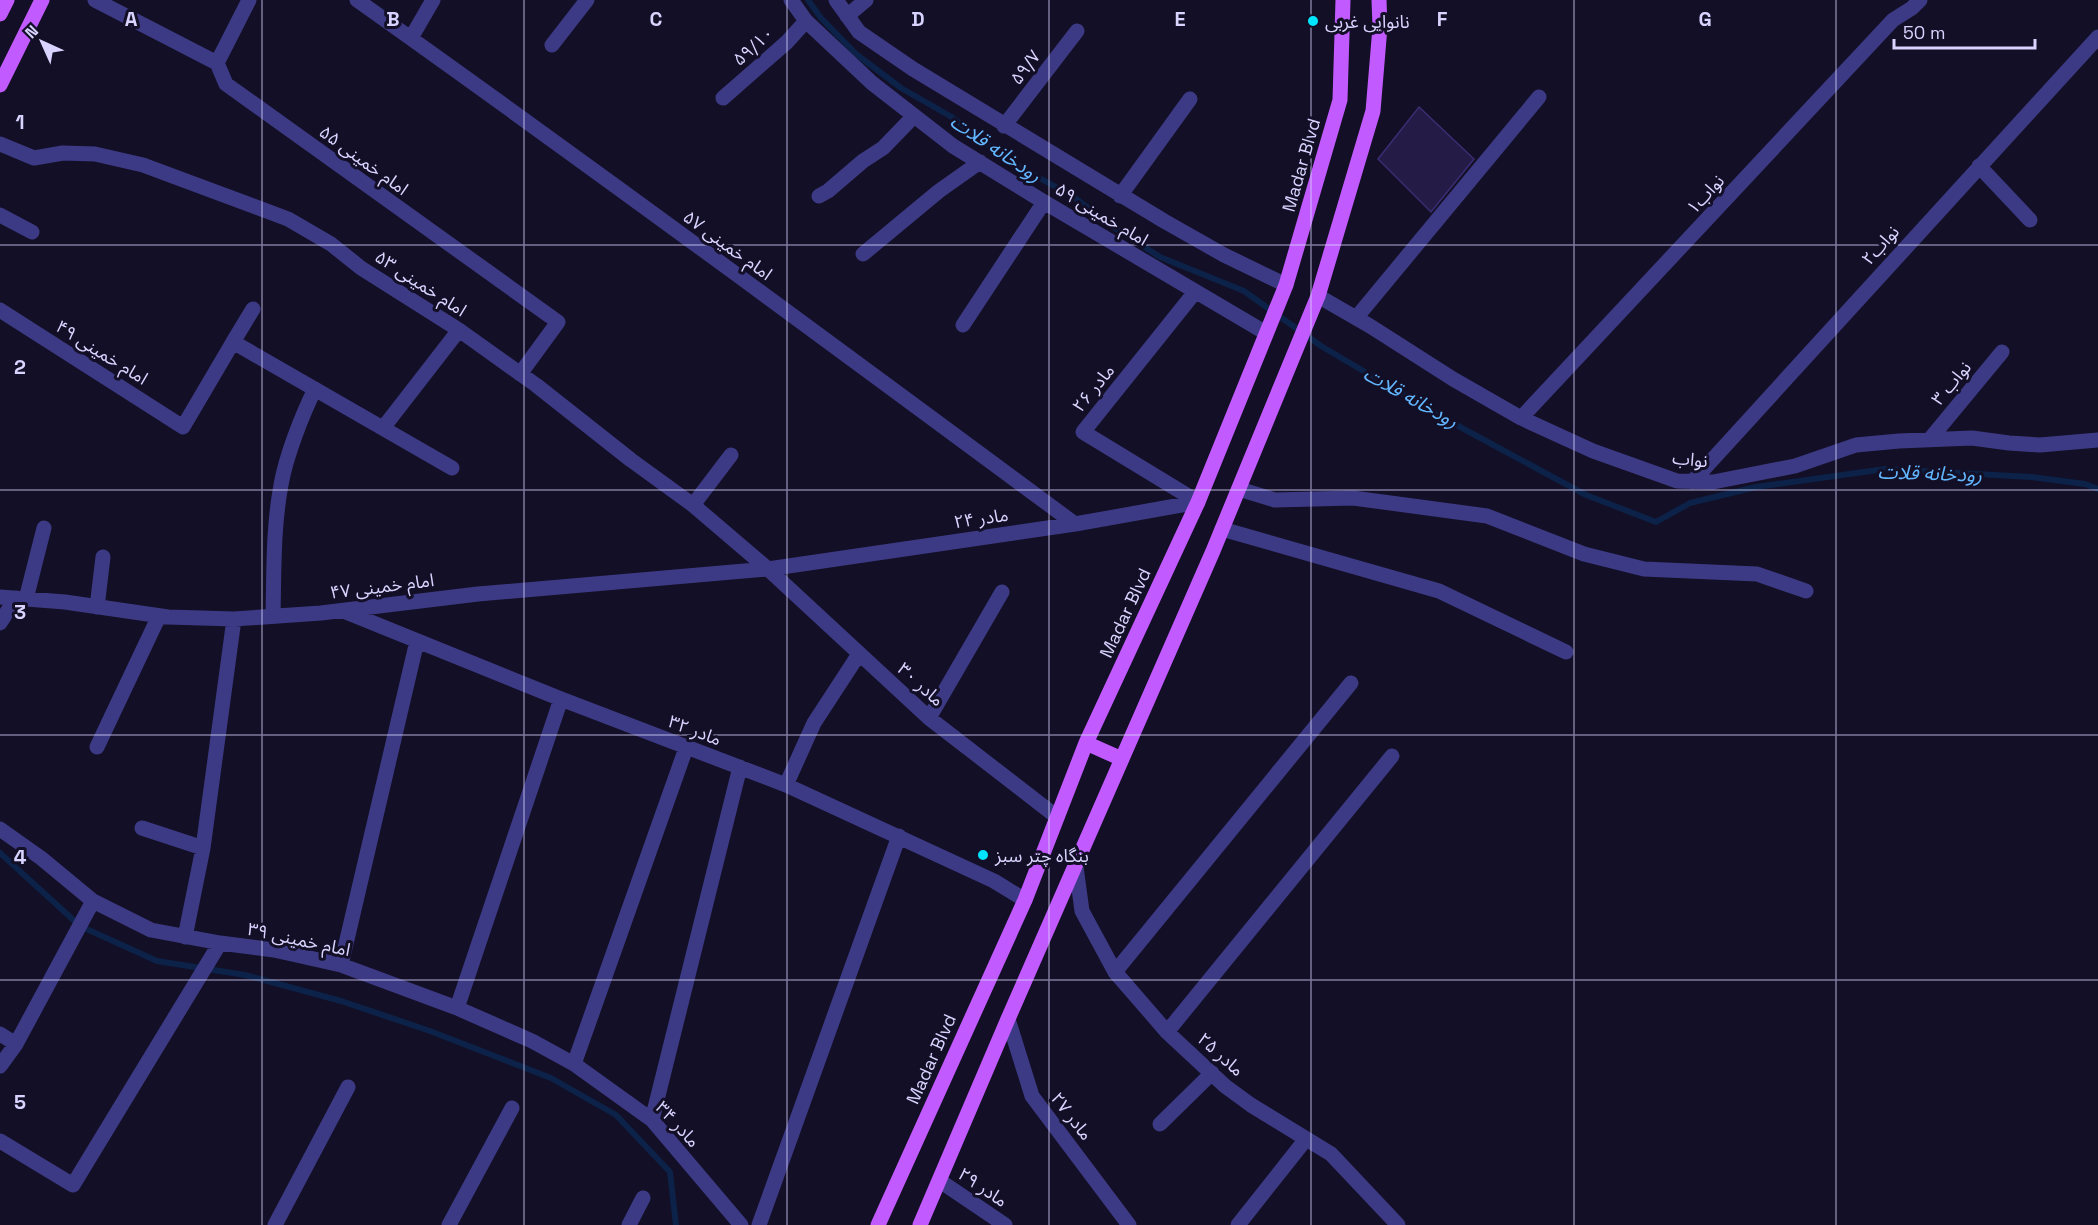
<svg xmlns="http://www.w3.org/2000/svg" width="2098" height="1225" font-family="'Space Grotesk','Noto Sans Arabic',sans-serif">
	<rect width="100%" height="100%" fill="#130f26"/>
	<g fill="none" stroke-linecap="round" stroke-linejoin="round">
		<path stroke="#0c2248" stroke-width="6" d="M 808,0 L 821,18 L 856,54 L 901,88 L 950,116 L 1009,161 L 1072,196 L 1115,228 L 1160,257 L 1244,291 L 1321,346 L 1438,415 L 1586,495 L 1656,522 L 1690,503 L 1756,487 L 1885,469 L 2031,477 L 2085,484 L 2098,489
			M 0,853 L 80,926 L 157,961 L 245,975 L 341,1001 L 430,1031 L 551,1078 L 616,1115 L 670,1172 L 676,1225"/>
	</g>
	<path fill="#241b47" stroke="#3b2d73" stroke-width="1.5" d="M 1419,107 L 1474,159 L 1431,212 L 1378,159 Z"/>
	<g fill="none" stroke-linecap="round" stroke-linejoin="round">
		<path stroke="#3d3a85" stroke-width="15" d="M 95,0 L 217,63 L 226,84 L 558,322 L 520,374
			M 357,0 C 599,172 837,348 1075,524
			M 791,0 L 806,21 L 872,83 L 953,146 L 1044,202 L 1266,333
			M 836,0 L 859,32 L 913,69 L 1164,221 L 1224,255 L 1286,285
			M 847,16 L 866,0
			M 411,38 L 433,0
			M 552,45 L 587,0
			M 217,63 L 249,0
			M 723,98 L 787,42 L 806,21
			M 1004,126 L 1077,31
			M 0,144 L 34,158 L 63,153 L 95,154 L 143,165 L 288,219 L 331,244 L 361,268 L 459,330 L 536,385 L 631,460 L 693,505 L 768,569 L 929,718 L 1057,817
			M 1979,166 L 2030,220
			M 819,196 L 828,191 L 863,161 L 883,148 L 914,116
			M 1120,196 L 1190,99
			M 0,215 L 32,232
			M 863,254 L 939,191 L 980,162
			M 1195,292 L 1083,432 L 1198,502
			M 1318,296 L 1370,326 L 1453,379 L 1521,418 L 1593,451 L 1677,481 L 1713,482 L 1795,466 L 1856,445 L 1899,441 L 1972,438 L 2009,443 L 2040,445 L 2098,440
			M 0,310 L 183,427 L 233,342 L 452,468
			M 1356,318 L 1539,97
			M 963,325 L 1044,202
			M 233,342 L 253,309
			M 1521,418 L 1893,20 L 1912,8 L 1920,0
			M 383,428 L 459,330
			M 1930,439 L 2002,352
			M 1692,482 L 2098,37
			M 1239,489 L 1275,500 L 1353,498 L 1487,516 L 1584,554 L 1644,569 L 1757,574 L 1806,591
			M 693,505 L 731,455
			M 1222,529 L 1439,591 L 1566,652
			M 0,597 L 65,602 L 168,617 L 234,619 L 321,613 L 478,594 L 768,569 L 1075,524 L 1198,502
			M 26,599 L 44,528
			M 97,607 L 103,557
			M 346,612 L 561,699 L 786,785 L 994,881 L 1025,900
			M 273,616 C 274,572 273,528 281,485 C 286,456 302,415 315,389
			M 0,623 L 16,598
			M 929,718 L 1002,592
			M 97,747 L 159,616
			M 786,785 L 814,723 L 859,654
			M 142,828 L 203,848
			M 0,829 L 41,858 L 93,901
			M 1076,867 L 1082,911 L 1115,972 L 1167,1032 L 1225,1086 L 1251,1105 L 1331,1154 L 1398,1225
			M 185,937 L 203,848 L 234,619
			M 341,965 L 417,641
			M 1115,972 L 1351,683
			M 457,1008 L 561,699
			M 1008,1019 L 1032,1096 L 1129,1225
			M 1167,1032 L 1392,756
			M 0,1034 L 16,1044
			M 574,1064 L 686,748
			M 0,1066 L 16,1044 L 93,901 L 151,930 L 220,943
			M 652,1120 L 740,767
			M 1160,1124 L 1212,1073
			M 0,1141 L 73,1185 L 220,943 L 274,950 L 341,965 L 457,1008 L 532,1041 L 574,1064 L 652,1120 L 741,1225
			M 940,1181 L 1005,1225
			M 275,1225 L 348,1087
			M 449,1225 L 512,1108
			M 629,1225 L 643,1198
			M 759,1225 L 899,836
			M 1238,1225 L 1306,1139"/>
		<path stroke="#c25bff" stroke-width="15" d="M 0,14 L 7,0
			M 0,85 L 42,0
			M 1086,743 L 1122,759
			M 878,1225 L 1025,900 L 1086,743 L 1198,502 L 1286,285 L 1340,100 L 1343,0
			M 920,1225 L 1008,1019 L 1213,551 L 1318,296 L 1373,111 L 1380,27 L 1379,0"/>
	</g>
	<path fill="none" stroke="#d9d4ff" stroke-width="1.5" stroke-opacity="0.55" d="M 262,0 L 262,1225M 524,0 L 524,1225M 787,0 L 787,1225M 1049,0 L 1049,1225M 1311,0 L 1311,1225M 1574,0 L 1574,1225M 1836,0 L 1836,1225M 0,245 L 2098,245M 0,490 L 2098,490M 0,735 L 2098,735M 0,980 L 2098,980"/>
	<g fill="#00e5ff" stroke="#130f26" stroke-width="2">
		<circle cx="1313" cy="21" r="6"/>
		<circle cx="983" cy="855" r="6"/>
	</g>
	<g text-anchor="middle" dominant-baseline="central" stroke-width="6" stroke-linejoin="round" paint-order="stroke">
		<g font-size="18" fill="#d9d4ff" stroke="#130f26" text-anchor="start">
			<text x="1325" y="21">نانوایی غربی</text>
			<text x="995" y="855">بنگاه چتر سبز</text>
		</g>
		<g font-size="18" fill="#d9d4ff" stroke="#130f26">
			<text transform="translate(753 46) rotate(-42)">۵۹/۱۰</text>
			<text transform="translate(1025 67) rotate(-53)">۵۹/۷</text>
			<text transform="translate(364 160) rotate(36)">امام خمینی ۵۵</text>
			<text transform="translate(1301 165) rotate(-74)">Madar Blvd</text>
			<text transform="translate(1705 194) rotate(-47)">نواب۱</text>
			<text transform="translate(1102 214) rotate(31)">امام خمینی ۵۹</text>
			<text transform="translate(728 245) rotate(36)">امام خمینی ۵۷</text>
			<text transform="translate(1880 245) rotate(-48)">نواب۲</text>
			<text transform="translate(421 283) rotate(33)">امام خمینی ۵۳</text>
			<text transform="translate(102 352) rotate(32)">امام خمینی ۴۹</text>
			<text transform="translate(1951 383) rotate(-50)">نواب ۳</text>
			<text transform="translate(1093 388) rotate(-51)">مادر ۲۶</text>
			<text transform="translate(1690 459) rotate(6)">نواب</text>
			<text transform="translate(981 518) rotate(-8)">مادر ۲۴</text>
			<text transform="translate(382 586) rotate(-7)">امام خمینی ۴۷</text>
			<text transform="translate(1125 613) rotate(-65)">Madar Blvd</text>
			<text transform="translate(921 684) rotate(42)">مادر ۳۰</text>
			<text transform="translate(695 730) rotate(21)">مادر ۳۲</text>
			<text transform="translate(299 939) rotate(12)">امام خمینی ۳۹</text>
			<text transform="translate(1221 1054) rotate(42)">مادر ۲۵</text>
			<text transform="translate(931 1059) rotate(-66)">Madar Blvd</text>
			<text transform="translate(1072 1116) rotate(52)">مادر ۲۷</text>
			<text transform="translate(678 1124) rotate(47)">مادر ۳۴</text>
			<text transform="translate(983 1187) rotate(34)">مادر ۲۹</text>
		</g>
		<g font-size="20" font-style="italic" fill="#62b6ff" stroke="#130f26">
			<text transform="translate(996 148) rotate(34)">رودخانه قلات</text>
			<text transform="translate(1411 397) rotate(29)">رودخانه قلات</text>
			<text transform="translate(1930 473) rotate(2)">رودخانه قلات</text>
		</g>
	</g>
	<g font-size="20" text-anchor="middle" font-weight="bold" fill="#d9d4ff" stroke="#130f26" stroke-width="6" stroke-linejoin="round" paint-order="stroke">
		<text x="131" y="26">A</text>
		<text x="393" y="26">B</text>
		<text x="656" y="26">C</text>
		<text x="918" y="26">D</text>
		<text x="1180" y="26">E</text>
		<text x="1442" y="26">F</text>
		<text x="1705" y="26">G</text>
		<text x="20" y="129">1</text>
		<text x="20" y="374">2</text>
		<text x="20" y="619">3</text>
		<text x="20" y="864">4</text>
		<text x="20" y="1109">5</text>
	</g>
	<g transform="translate(42 42) rotate(315)" stroke="#130f26" stroke-width="4.5" paint-order="stroke">
	<path d="M0-4.5L10 22L0 15L-10 22Z" fill="#d9d4ff"/>
	<text y="-9" font-size="16" font-weight="bold" text-anchor="middle" fill="#d9d4ff">N</text>
	</g>
	<path d="M1894 39v9h141v-9" fill="none" stroke="#d9d4ff" stroke-width="3"/>
	<text x="1903" y="39" font-size="18" fill="#d9d4ff" stroke="#130f26" stroke-width="4.5" paint-order="stroke">50 m</text>
</svg>
